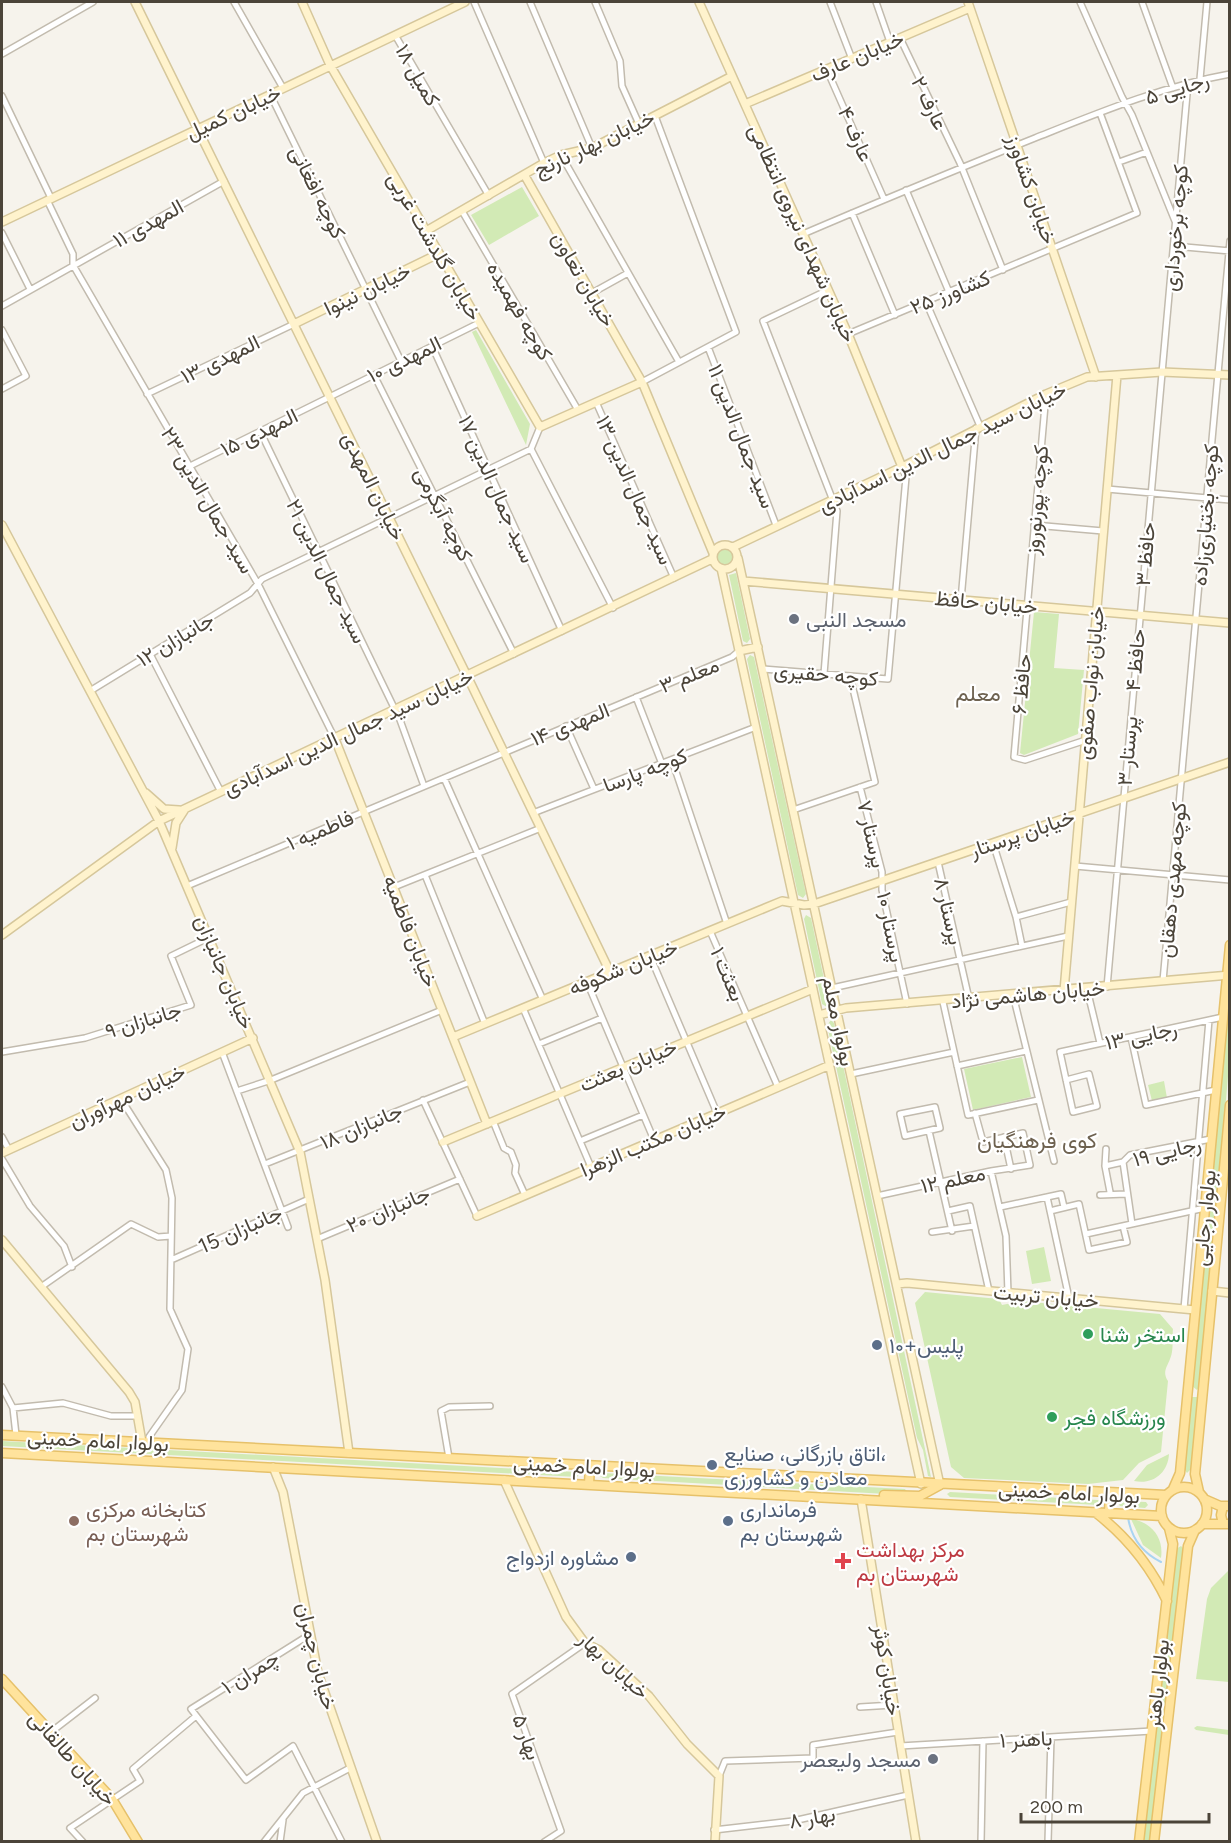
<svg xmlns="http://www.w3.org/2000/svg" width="1231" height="1843" font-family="Figtree,Vazirmatn,sans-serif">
	<rect width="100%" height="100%" fill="#f6f3ec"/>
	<path fill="#d2eab5" d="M 522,187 L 539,216 L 489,245 L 471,215 Z
		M 476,330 L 530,424 L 526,445 L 472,332 Z
		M717 557a8 8 0 1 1 16 0a8 8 0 1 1-16 0Z
		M 736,573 L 750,639 L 747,643 L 743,641 L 729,575 Z
		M 1034,612 L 1059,614 L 1054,668 L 1084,670 L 1078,734 L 1024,755 L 1020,753 Z
		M 750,655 L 754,657 L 806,894 L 803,898 L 798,895 L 747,659 Z
		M 806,915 L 811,918 L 829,1002 L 827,1007 L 822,1004 L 804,919 Z
		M 1229,988 L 1229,1065 L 1218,1192 L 1210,1191 Z
		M 831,1020 L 834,1023 L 931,1477 L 928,1476 L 923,1450 L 917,1438 L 827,1025 Z
		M 1022,1057 L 1031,1097 L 973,1110 L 964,1069 Z
		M 1164,1081 L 1167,1098 L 1152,1101 L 1148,1085 Z
		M 1210,1194 L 1217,1194 L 1199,1387 L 1197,1390 L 1192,1386 Z
		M 1044,1247 L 1051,1281 L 1032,1284 L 1026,1251 Z
		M 925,1292 L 999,1299 L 1002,1305 L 1021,1301 L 1160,1314 L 1173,1329 C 1172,1337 1174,1351 1170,1359 C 1167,1367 1162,1372 1168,1381 L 1161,1452 L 1139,1463 L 1123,1480 L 1088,1484 L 964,1478 L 951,1467 L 915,1303 Z
		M 1191,1397 L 1198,1397 L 1191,1469 L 1187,1473 L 1184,1469 Z
		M 2,1441 L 577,1472 L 579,1475 L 577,1477 L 2,1446 Z
		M 1169,1454 C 1168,1473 1153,1485 1134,1481 L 1147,1465 Z
		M 603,1473 L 905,1489 L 907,1492 L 904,1495 L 603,1478 L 600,1476 Z
		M 950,1492 L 1098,1500 L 1101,1502 L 1098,1505 L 950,1497 L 947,1494 Z
		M 1121,1501 L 1146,1502 L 1148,1505 L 1145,1508 L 1120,1506 L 1118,1503 Z
		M 1131,1519 C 1152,1522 1164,1538 1161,1558 L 1143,1545 Z
		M 1181,1546 L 1184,1549 L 1151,1841 L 1143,1842 L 1176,1549 Z
		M 1229,1570 L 1229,1682 L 1196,1679 L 1207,1599 L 1211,1588 Z
		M 1197,1726 L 1229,1730 L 1229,1735 L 1196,1730 L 1194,1728 Z"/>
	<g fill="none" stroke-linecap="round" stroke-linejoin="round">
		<path stroke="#a9d4f2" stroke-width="2" d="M 1128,1517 C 1131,1538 1143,1553 1161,1562"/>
		<g stroke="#c2bbae" stroke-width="8">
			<path id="street" d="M 234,2 L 283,88
				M 474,2 L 544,163
				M 530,2 L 592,148
				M 595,2 L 620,61 L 622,86 L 639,124
				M 830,2 L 852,59
				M 876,2 L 890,42
				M 1080,2 L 1122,97 L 1132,115 L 1175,221
				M 1142,2 L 1173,88
				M 395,35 L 489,196
				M 900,38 L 960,163 L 1003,270
				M 2,54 L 93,2
				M 827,70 L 884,199
				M 1200,79 L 1207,2
				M 270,94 L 401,361
				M 2,96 L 51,198
				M 561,155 L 679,362
				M 1119,162 L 1147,152
				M 906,190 L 949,292
				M 47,200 L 73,254 L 73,265
				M 462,211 L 578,410
				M 852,213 L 895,315
				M 2,233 L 30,289
				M 803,234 C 880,201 958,169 1035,138 C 1098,113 1163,86 1230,74
				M 1174,246 L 1230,251
				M 73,265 L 258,584 L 335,739
				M 592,293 L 628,273
				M 926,302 L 980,426
				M 2,306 L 224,181
				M 2,330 L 26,376 L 2,389
				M 848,334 L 1137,213 L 1100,113
				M 432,346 L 562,631
				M 708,347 L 776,525
				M 374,375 L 514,654
				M 642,382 L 736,332 L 655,116
				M 147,394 L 294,324
				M 1046,394 L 1014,757 L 1025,760 L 1086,740
				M 596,402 L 674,578
				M 260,431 L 400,720 L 424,786
				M 531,449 L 613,608
				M 531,449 L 540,427
				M 188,467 L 479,323
				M 1107,489 L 1230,500
				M 1034,525 L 1103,531
				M 961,600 L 976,428
				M 150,654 L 221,792
				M 763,669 L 888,679 L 906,477 L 902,467
				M 824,674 L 837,511 L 763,321 L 828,290
				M 90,691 L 250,593 L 262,579 L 531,449
				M 636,697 L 662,764
				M 566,726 L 594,789
				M 672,760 L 727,924
				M 444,778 L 543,1000
				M 860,787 L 882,872 L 882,890 L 907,1004
				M 793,810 L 875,782 L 850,676
				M 533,813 L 756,727
				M 993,843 L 1016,917 L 1022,946
				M 938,862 L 969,999
				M 1075,866 L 1230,880
				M 425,875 L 485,1024
				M 187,886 L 732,657 L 739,651
				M 394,887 L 541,828
				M 1016,917 L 1071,902
				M 710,931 L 778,1087
				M 650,956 L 717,1113
				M 1163,981 L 1230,241
				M 587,982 L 654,1140
				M 1107,987 L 1188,83
				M 832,988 L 1068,936
				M 1087,989 L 1100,1043
				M 1013,995 L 1054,1161
				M 943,1002 L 968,1115 L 1038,1100
				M 523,1008 L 591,1167
				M 1131,1037 L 1146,1105 L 1216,1090
				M 539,1044 L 602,1018
				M 2,1052 L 85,1038 L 191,1005 L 171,956 L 210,937
				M 222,1052 L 288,1227
				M 957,1066 L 1026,1051
				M 851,1074 L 954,1052
				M 1066,1080 L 1089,1074 L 1097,1106 L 1073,1112 L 1060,1052 L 1223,1017
				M 237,1091 L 271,1080 L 442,1010
				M 121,1099 L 166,1170 L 172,1198 L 170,1309 L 188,1349 L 182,1390 L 149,1437 L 149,1442
				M 423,1100 L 477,1216
				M 935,1107 L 940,1128 L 905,1136 L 900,1114 Z
				M 493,1121 L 504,1148 L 511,1152 L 516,1165 L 515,1173 L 525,1195
				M 929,1131 L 952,1231
				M 2,1137 L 9,1150
				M 1004,1137 L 1011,1169
				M 580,1141 L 643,1115
				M 1106,1149 L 1105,1166 L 1110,1192
				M 2,1159 L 30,1206 L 64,1246 L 72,1267
				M 1123,1162 L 1130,1155 L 1211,1139
				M 1123,1162 L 1132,1224
				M 265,1164 L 470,1082
				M 1105,1166 L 1123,1162
				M 991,1171 L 1006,1236 L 1008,1293
				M 1100,1195 L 1126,1194
				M 877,1196 L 991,1171 L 1030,1165 L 1023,1133 L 983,1142 L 975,1113
				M 1047,1197 L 1069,1298
				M 1000,1207 L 1061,1194 L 1064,1207
				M 948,1211 L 970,1206 L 989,1291
				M 1050,1211 L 1079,1204 L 1089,1250 L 1127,1242 L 1123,1226
				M 932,1232 L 974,1226
				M 1086,1234 L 1205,1208
				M 317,1239 L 460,1179
				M 171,1260 L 309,1199
				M 41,1287 L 131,1224 L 158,1237 L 171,1236
				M 1184,1309 L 1209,1020
				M 2,1387 L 13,1408 L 16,1435
				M 13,1408 L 63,1403 L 111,1416 L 138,1416
				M 449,1458 L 441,1411 L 449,1407 L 490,1406
				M 309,1635 L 191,1709 L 246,1780 L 293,1746 L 342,1842
				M 860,1707 L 893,1705
				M 51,1732 L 95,1698
				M 900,1746 L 1152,1731
				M 719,1776 L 725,1761 L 813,1758 L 813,1745 L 898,1732
				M 714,1830 L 793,1821 L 908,1795
				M 83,1842 L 70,1828 L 140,1781 L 133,1769 L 196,1716
				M 264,1842 L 303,1793 L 350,1768
				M 280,1842 L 283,1820
				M 544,1842 L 561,1831 L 512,1694 L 585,1643
				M 981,1842 L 983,1741
				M 1048,1842 L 1051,1737"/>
		</g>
		<g stroke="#d6c79b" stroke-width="10">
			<path id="secondary" d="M 135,2 L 471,684 L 610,972
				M 302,2 L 330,65 L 540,427 L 642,382
				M 699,2 L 848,334 L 902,467
				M 968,2 L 1096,377
				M 745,104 L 970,8
				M 525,176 L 642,382 L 713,553
				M 2,222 L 465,2
				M 426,231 L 544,163 L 561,155 L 592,148 L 732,76
				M 294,324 L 438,254
				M 2,525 L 159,821 L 300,1152 L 325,1280 L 349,1453
				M713 557a12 12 0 1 1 24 0a12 12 0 1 1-24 0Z
				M 733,547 L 902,467 L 1046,394 L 1087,377 L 1162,372 L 1230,375
				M 738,558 L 940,1485
				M 721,568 L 921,1484
				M 743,581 L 1230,623
				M 739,651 L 758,647
				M 335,739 L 487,1124
				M 146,793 L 164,809 L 179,810
				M 172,848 L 176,823 L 185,809
				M 2,935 L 159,821 L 712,559
				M 1064,991 L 1117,375
				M 819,1015 L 846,1008 L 1230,975
				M 453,1037 L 782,901 L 804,905 L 814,904 L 1230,762
				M 443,1142 L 813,989
				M 2,1153 L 253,1038
				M 477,1216 L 830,1065
				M 2,1240 L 129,1392 L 135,1402 L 142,1442
				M 897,1284 L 907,1283 L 1195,1310
				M 1212,1291 L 1230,1293
				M 273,1467 L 283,1492 L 318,1673 L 377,1842
				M 504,1480 L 566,1617 L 585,1643 L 599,1650 L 649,1696 L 687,1744 L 719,1776 L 715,1842
				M 861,1499 L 916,1842"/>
		</g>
		<g stroke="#e6c16a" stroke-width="11">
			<path id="primary" d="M 2,1435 L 1166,1495
				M 2,1453 L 1162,1516
				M 589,1484 L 590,1466
				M1161 1510a23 23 0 1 1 46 0a23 23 0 1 1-46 0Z
				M 1173,1489 L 1180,1473 L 1230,945
				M 1199,1492 L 1195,1474 L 1230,1105
				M 884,1495 L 920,1496 L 940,1485
				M 1204,1499 L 1220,1506 L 1230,1506
				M 1223,1506 L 1221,1515 L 1223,1524
				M 1095,1512 C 1126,1536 1150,1565 1167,1601
				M 1109,1512 L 1110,1494
				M 1202,1524 L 1230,1524
				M 2,1679 L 112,1799 L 138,1842
				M 1139,1842 L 1173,1544 L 1169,1528
				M 1154,1842 L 1188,1546 L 1195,1530"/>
		</g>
		<use href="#street" stroke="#fff" stroke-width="5"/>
		<use href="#secondary" stroke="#fff3cd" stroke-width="7"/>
		<use href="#primary" stroke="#ffe39c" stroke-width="8"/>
	</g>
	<g fill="#6b7280" stroke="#fff" stroke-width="2">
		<circle cx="794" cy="619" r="6"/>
		<circle cx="933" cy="1759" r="6"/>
	</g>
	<g fill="#2e9e5b" stroke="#fff" stroke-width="2">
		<circle cx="1088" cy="1334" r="6"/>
		<circle cx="1052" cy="1417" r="6"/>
	</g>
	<g fill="#5c6f8a" stroke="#fff" stroke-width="2">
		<circle cx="877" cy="1345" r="6"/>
		<circle cx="712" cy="1465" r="6"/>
		<circle cx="728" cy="1521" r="6"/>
		<circle cx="631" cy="1557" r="6"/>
	</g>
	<circle fill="#8d6e63" stroke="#fff" stroke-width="2" cx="74" cy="1521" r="6"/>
	<path fill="#e0444e" stroke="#fff" stroke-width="2" d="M840 1552h6v6h6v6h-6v6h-6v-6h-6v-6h6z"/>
	<g text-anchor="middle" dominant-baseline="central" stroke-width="4.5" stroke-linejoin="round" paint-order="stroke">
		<g font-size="21" fill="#4b4439" stroke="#fff">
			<text transform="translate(857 56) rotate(-23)">خیابان عارف</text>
			<text transform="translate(418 75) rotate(60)">کمیل ۱۸</text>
			<text transform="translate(1177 88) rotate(-17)">رجایی ۵</text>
			<text transform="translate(930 103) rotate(64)">عارف ۲</text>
			<text transform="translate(233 112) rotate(-25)">خیابان کمیل</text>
			<text transform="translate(856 134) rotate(66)">عارف ۴</text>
			<text transform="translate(594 143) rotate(-25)">خیابان بهار نارنج</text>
			<text transform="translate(1032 189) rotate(71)">خیابان کشاورز</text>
			<text transform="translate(318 192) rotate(64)">کوچه افغانی</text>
			<text transform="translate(148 223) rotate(-29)">المهدی ۱۱</text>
			<text transform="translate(1175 228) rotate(-85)">کوچه برخورداری</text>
			<text transform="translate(803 233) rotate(66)">خیابان شهدای نیروی انتظامی</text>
			<text transform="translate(435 246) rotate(60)">خیابان گلدشت غربی</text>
			<text transform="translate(584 279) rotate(60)">خیابان تعاون</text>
			<text transform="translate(367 289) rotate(-26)">خیابان نینوا</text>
			<text transform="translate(950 292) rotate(-22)">کشاورز ۲۵</text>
			<text transform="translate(520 311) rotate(60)">کوچه فهمیده</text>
			<text transform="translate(220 359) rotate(-26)">المهدی ۱۳</text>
			<text transform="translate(404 359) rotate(-26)">المهدی ۱۰</text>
			<text transform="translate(259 432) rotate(-26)">المهدی ۱۵</text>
			<text transform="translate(742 436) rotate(69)">سید جمال الدین ۱۱</text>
			<text transform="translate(942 447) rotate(-26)">خیابان سید جمال الدین اسدآبادی</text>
			<text transform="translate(374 486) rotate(64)">خیابان المهدی</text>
			<text transform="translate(497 489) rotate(66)">سید جمال الدین ۱۷</text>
			<text transform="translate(635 490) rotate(66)">سید جمال الدین ۱۳</text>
			<text transform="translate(208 500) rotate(60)">سید جمال الدین ۲۳</text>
			<text transform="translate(1036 500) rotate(-85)">کوچه پورنوروز</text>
			<text transform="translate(444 514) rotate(63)">کوچه آبگرمی</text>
			<text transform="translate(1205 515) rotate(-85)">کوچه بختیاری‌زاده</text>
			<text transform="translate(1145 554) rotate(-85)">حافظ ۳</text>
			<text transform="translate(327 571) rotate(64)">سید جمال الدین ۲۱</text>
			<text transform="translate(986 602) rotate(5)">خیابان حافظ</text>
			<text transform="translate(175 639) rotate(-31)">جانبازان ۱۲</text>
			<text transform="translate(1135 660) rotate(-85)">حافظ ۴</text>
			<text transform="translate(826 674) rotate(5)">کوچه حقیری</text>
			<text transform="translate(689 675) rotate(-22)">معلم ۳</text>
			<text transform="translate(1090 683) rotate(-85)">خیابان نواب صفوی</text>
			<text transform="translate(1021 684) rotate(-85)">حافظ ۶</text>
			<text transform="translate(570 724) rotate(-22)">المهدی ۱۴</text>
			<text transform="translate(348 732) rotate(-25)">خیابان سید جمال الدین اسدآبادی</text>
			<text transform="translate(1127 751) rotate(-85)">پرستار ۳</text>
			<text transform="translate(645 770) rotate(-21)">کوچه پارسا</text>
			<text transform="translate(320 830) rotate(-23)">فاطمیه ۱</text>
			<text transform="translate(1022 833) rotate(-19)">خیابان پرستار</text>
			<text transform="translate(872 834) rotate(77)">پرستار ۷</text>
			<text transform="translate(1172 880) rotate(-85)">کوچه مهدی دهقان</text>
			<text transform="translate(949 911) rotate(77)">پرستار ۸</text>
			<text transform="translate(891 927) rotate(79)">پرستار ۱۰</text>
			<text transform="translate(411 931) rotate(69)">خیابان فاطمیه</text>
			<text transform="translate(623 967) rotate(-22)">خیابان شکوفه</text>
			<text transform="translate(225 972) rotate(67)">خیابان جانبازان</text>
			<text transform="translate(728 974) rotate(67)">بعثت ۱</text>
			<text transform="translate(1028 994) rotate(-5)">خیابان هاشمی نژاد</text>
			<text transform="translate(143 1020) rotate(-17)">جانبازان ۹</text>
			<text transform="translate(839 1021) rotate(78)">بولوار معلم</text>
			<text transform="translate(1141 1035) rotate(-12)">رجایی ۱۳</text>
			<text transform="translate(628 1065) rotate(-23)">خیابان بعثت</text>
			<text transform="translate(127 1096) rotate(-25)">خیابان مهرآوران</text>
			<text transform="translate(361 1126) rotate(-23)">جانبازان ۱۸</text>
			<text transform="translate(653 1140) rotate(-23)">خیابان مکتب الزهرا</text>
			<text transform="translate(1167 1151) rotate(-14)">رجایی ۱۹</text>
			<text transform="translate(953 1179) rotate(-12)">معلم ۱۲</text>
			<text transform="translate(388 1209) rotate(-23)">جانبازان ۲۰</text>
			<text transform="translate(1204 1218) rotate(-85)">بولوار رجایی</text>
			<text transform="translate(240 1229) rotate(-24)">جانبازان 15</text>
			<text transform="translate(1046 1296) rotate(5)">خیابان تربیت</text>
			<text transform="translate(98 1440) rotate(3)">بولوار امام خمینی</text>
			<text transform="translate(584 1466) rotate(3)">بولوار امام خمینی</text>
			<text transform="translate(1069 1492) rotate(3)">بولوار امام خمینی</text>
			<text transform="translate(317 1656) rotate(76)">خیابان چمران</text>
			<text transform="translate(614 1665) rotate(43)">خیابان بهار</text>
			<text transform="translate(888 1670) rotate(81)">خیابان کوثر</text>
			<text transform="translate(250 1672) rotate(-32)">چمران ۱</text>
			<text transform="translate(1157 1684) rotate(-84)">بولوار باهنر</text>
			<text transform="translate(527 1737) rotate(70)">بهار ۵</text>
			<text transform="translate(1026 1739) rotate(-3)">باهنر ۱</text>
			<text transform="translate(73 1758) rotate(48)">خیابان طالقانی</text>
			<text transform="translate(812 1817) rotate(-10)">بهار ۸</text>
		</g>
		<g font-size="21" fill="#5b616d" stroke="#fff" text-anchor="start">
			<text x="806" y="619">مسجد النبی</text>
			<text x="921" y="1759" text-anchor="end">مسجد ولیعصر</text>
		</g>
		<g font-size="21" fill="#27864d" stroke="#fff" text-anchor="start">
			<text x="1100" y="1334">استخر شنا</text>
			<text x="1064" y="1417">ورزشگاه فجر</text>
		</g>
		<g font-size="21" fill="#4e5e75" stroke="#fff" text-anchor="start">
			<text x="889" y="1345">پلیس+۱۰</text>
			<text x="724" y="1453">اتاق بازرگانی، صنایع،<tspan x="724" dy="24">معادن و کشاورزی</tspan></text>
			<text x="740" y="1509">فرمانداری<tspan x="740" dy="24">شهرستان بم</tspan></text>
			<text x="619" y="1557" text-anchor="end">مشاوره ازدواج</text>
		</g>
		<g font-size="21" fill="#785e54" stroke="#fff" text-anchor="start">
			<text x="86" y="1509">کتابخانه مرکزی<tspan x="86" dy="24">شهرستان بم</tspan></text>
		</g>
		<g font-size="21" fill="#be3a42" stroke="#fff" text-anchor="start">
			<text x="856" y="1549">مرکز بهداشت<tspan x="856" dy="24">شهرستان بم</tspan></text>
		</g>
		<g font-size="22" fill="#6e6250" stroke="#fff">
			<text x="978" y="693">معلم</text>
			<text x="1037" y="1140">کوی فرهنگیان</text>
		</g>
	</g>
	<rect width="1231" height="1843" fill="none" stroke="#4b4439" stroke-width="6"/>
	<path d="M1021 1813v9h188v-9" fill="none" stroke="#4b4439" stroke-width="3"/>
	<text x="1030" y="1813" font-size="18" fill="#4b4439" stroke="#ffffff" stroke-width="4.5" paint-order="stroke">200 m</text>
</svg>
